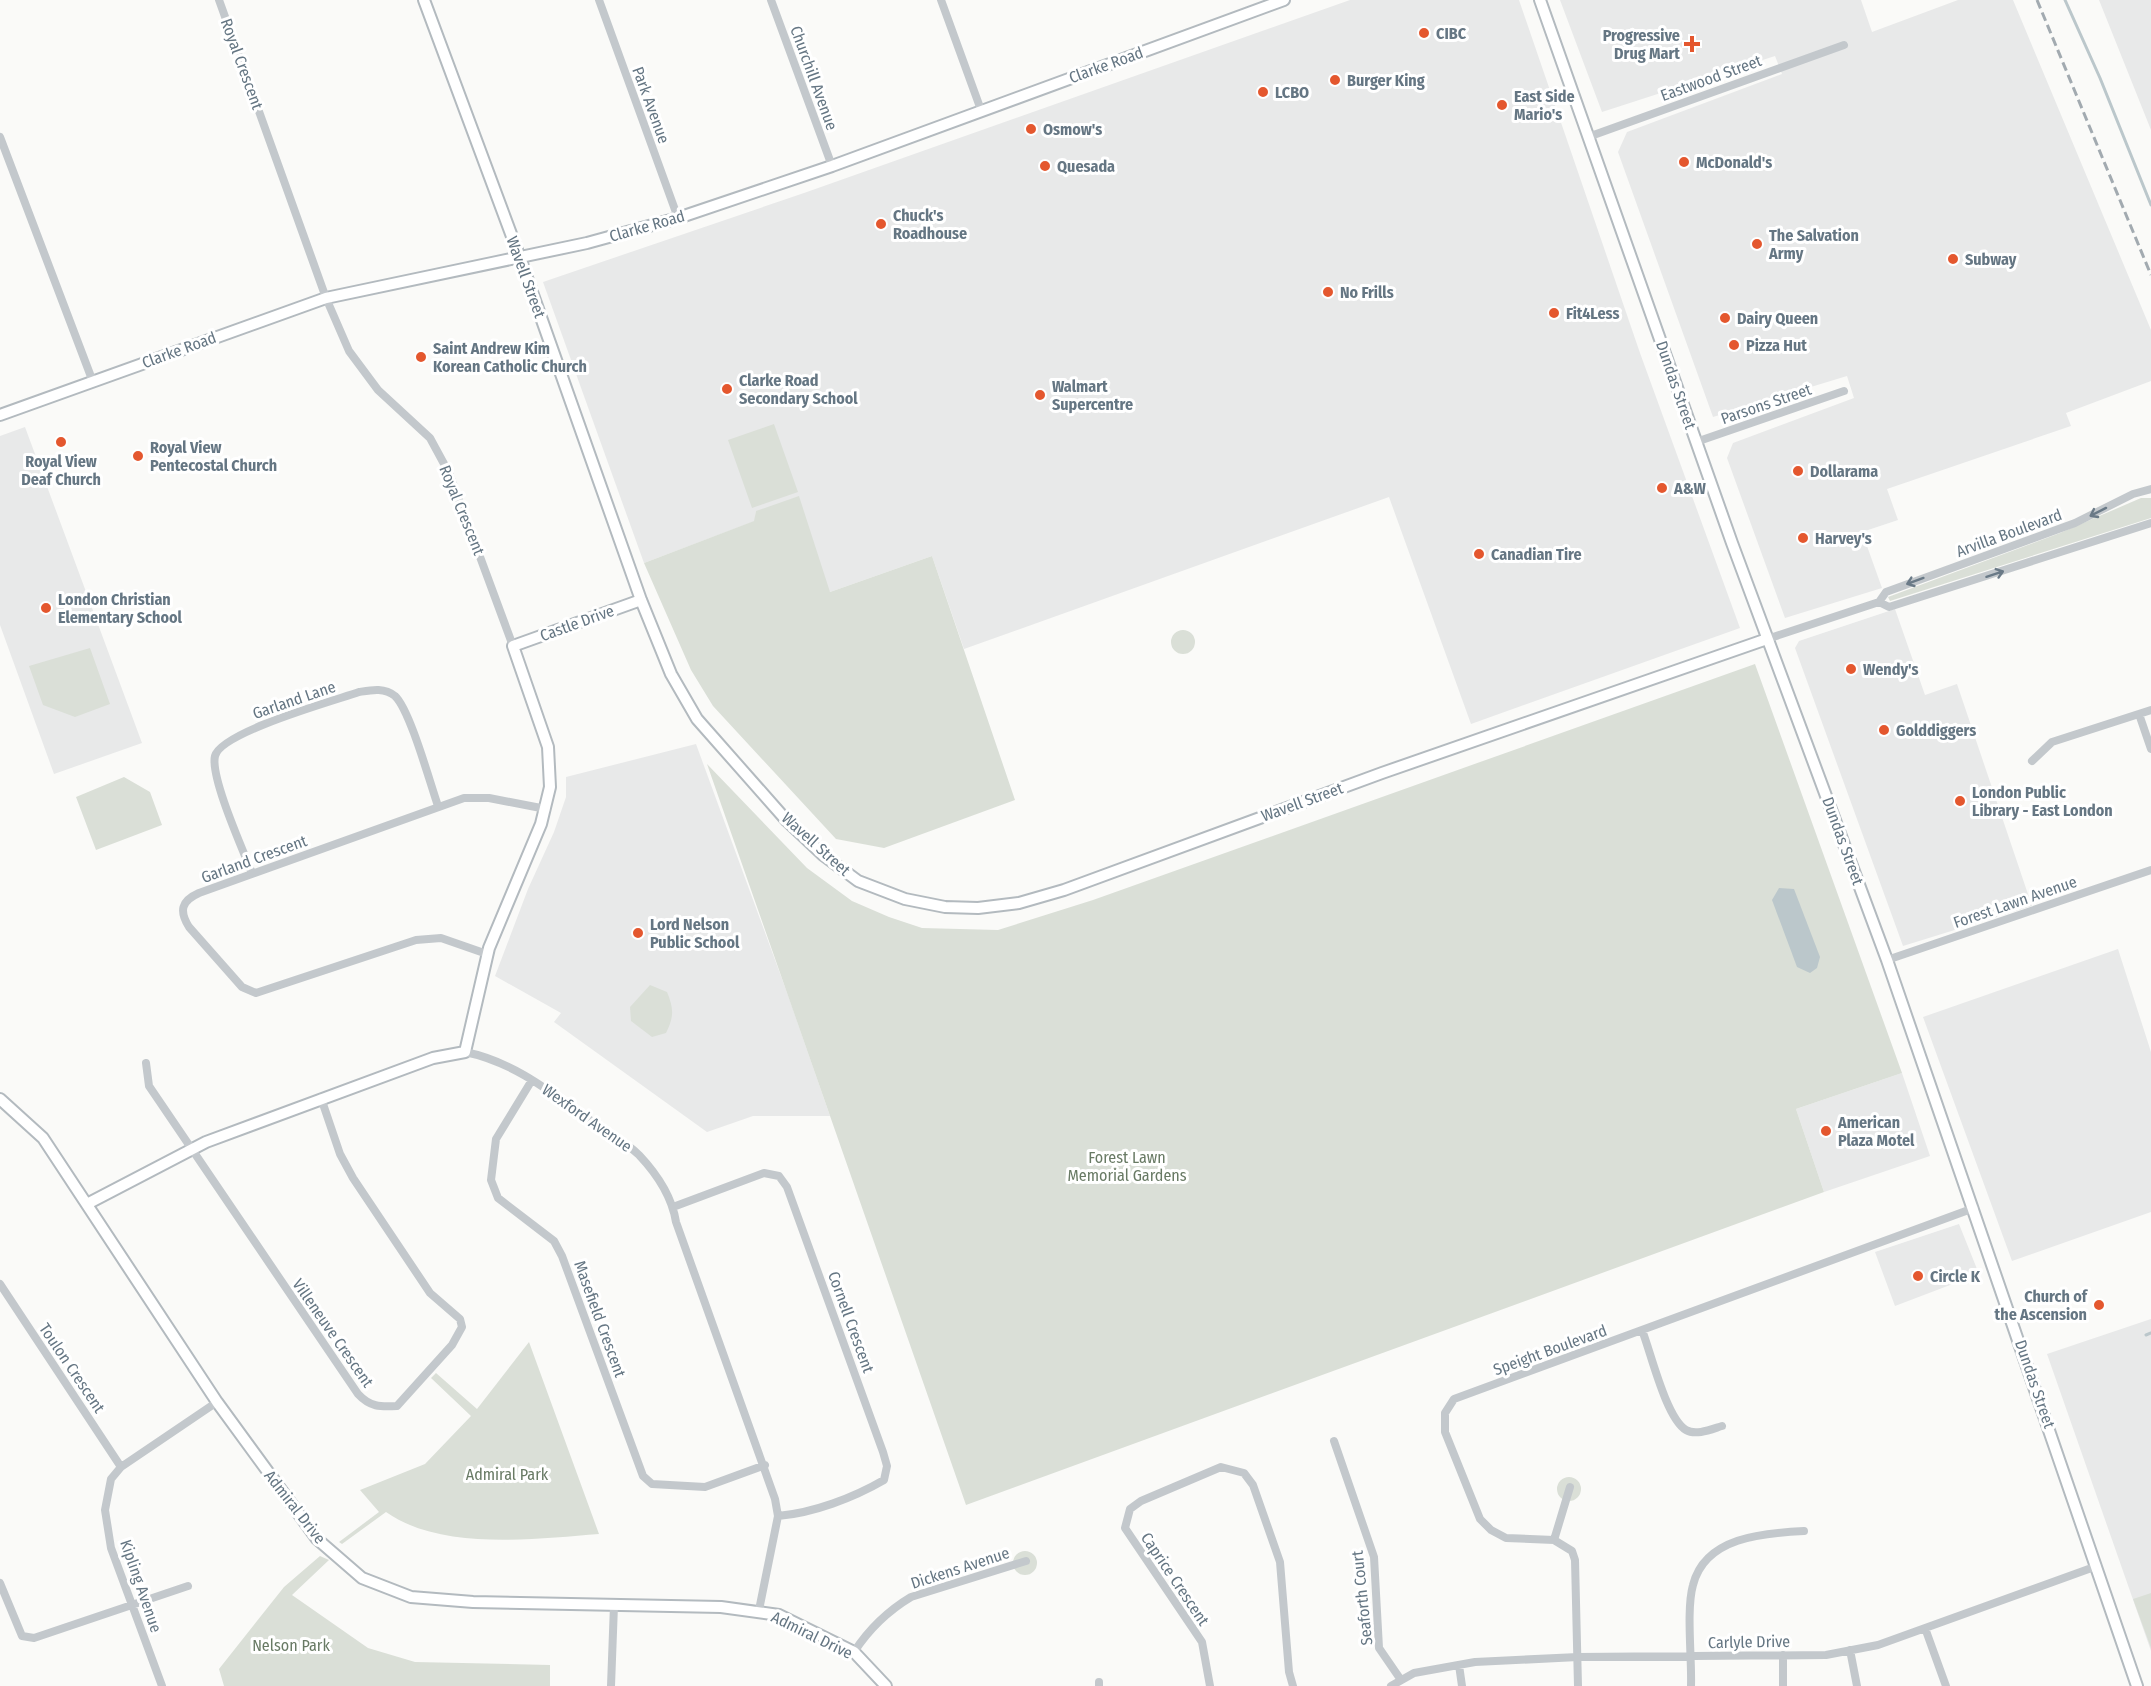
<svg xmlns="http://www.w3.org/2000/svg" width="2151" height="1686" font-family="'Fira Sans Condensed',sans-serif">
	<rect width="100%" height="100%" fill="#fafaf8"/>
	<path fill="#e8e9e9" d="M 1350,0 L 1519,0 L 1640,353 L 1740,628 L 1471,724 L 1389,497 L 964,649 L 932,556 L 830,592 L 756,511 L 755,521 L 644,563 L 543,282 L 804,193 Z
		M 1560,0 L 1861,0 L 1872,32 L 1958,0 L 2013,0 L 2151,330 L 2151,381 L 2066,413 L 2071,426 L 1887,489 L 1898,520 L 1862,532 L 1882,588 L 1785,618 L 1727,458 L 1733,443 L 1854,398 L 1847,376 L 1713,417 L 1618,152 L 1627,132 L 1782,74 L 1775,56 L 1602,112 Z
		M 2099,0 L 2151,0 L 2151,130 Z
		M 25,427 L 142,743 L 54,774 L 0,625 L 0,436 Z
		M 1895,609 L 1925,695 L 1957,684 L 2032,906 L 1903,946 L 1795,648 L 1799,641 Z
		M 696,744 L 789,998 L 830,1116 L 753,1116 L 707,1132 L 554,1022 L 561,1013 L 495,976 L 528,889 L 554,832 L 566,797 L 566,777 Z
		M 2118,949 L 2151,1052 L 2151,1212 L 2012,1261 L 1923,1017 Z
		M 1902,1073 L 1930,1156 L 1824,1192 L 1796,1109 Z
		M 1959,1224 L 1979,1274 L 1895,1306 L 1875,1252 Z
		M 2151,1319 L 2151,1651 L 2047,1354 Z"/>
	<path fill="#dadfd7" d="M 774,424 L 798,492 L 752,508 L 728,440 Z
		M 799,496 L 830,592 L 932,556 L 1015,800 L 884,848 L 836,839 L 713,706 L 691,670 L 644,563 L 754,521 L 756,511 Z
		M 2141,498 L 2151,498 L 2151,518 L 1890,601 L 1888,597 L 2060,533 Z
		M1171 642a12 12 0 1 1 24 0a12 12 0 1 1-24 0Z
		M 90,648 L 110,704 L 75,717 L 43,705 L 29,666 Z
		M 1755,664 L 1902,1073 L 1796,1109 L 1824,1192 L 966,1505 L 707,764 L 807,868 L 852,901 L 889,917 L 922,928 L 998,930 L 1093,900 Z
		M 124,777 L 150,792 L 162,825 L 96,850 L 76,797 Z
		M 650,985 L 667,992 C 674,1009 674,1017 666,1033 L 652,1037 L 631,1021 L 630,1007 Z
		M 529,1342 L 599,1534 C 534,1539 441,1551 386,1512 L 342,1544 L 339,1542 L 379,1512 L 360,1490 L 425,1464 L 471,1416 L 431,1378 L 436,1373 L 477,1409 Z
		M1557 1489a12 12 0 1 1 24 0a12 12 0 1 1-24 0Z
		M1013 1563a12 12 0 1 1 24 0a12 12 0 1 1-24 0Z
		M 320,1556 L 329,1560 L 292,1595 L 368,1648 L 415,1662 L 550,1665 L 550,1686 L 224,1686 L 219,1669 L 284,1587 Z
		M 2151,1593 L 2151,1648 L 2133,1599 Z"/>
	<path fill="#bbc7cb" d="M 1779,888 L 1794,889 L 1820,957 L 1817,968 L 1810,973 L 1797,967 L 1772,900 Z"/>
	<g fill="none" stroke-linecap="round" stroke-linejoin="round">
		<path stroke="#bbc7cb" stroke-width="3" d="M 2065,0 L 2100,78 L 2151,205
			M 2146,1335 L 2151,1333"/>
		<g stroke="#b3babf" stroke-width="14">
			<path id="secondary" d="M 424,0 L 520,258 L 641,600 L 671,674 L 697,719 L 787,821 L 823,855 L 858,881 L 905,899 L 945,907 L 978,908 L 1019,903 L 1064,890 L 1382,773 L 1767,639
				M 1540,0 L 1732,543 L 1887,960 L 2137,1686
				M 0,415 L 326,298 L 587,243 L 678,218 L 832,166 L 1284,0
				M 0,1099 L 43,1138 L 217,1402 L 317,1539 L 362,1578 L 411,1597 L 473,1602 L 721,1607 L 779,1615 L 854,1652 L 886,1686
				M 87,1204 L 206,1142 L 433,1058 L 465,1052 L 489,948 L 541,824 L 550,787 L 548,747 L 513,646 L 641,600"/>
		</g>
		<path stroke="#c3c8cc" stroke-width="8" d="M 219,0 L 326,298 L 349,351 L 378,390 L 430,438 L 449,473 L 513,646
			M 599,0 L 678,218
			M 771,0 L 832,166
			M 941,0 L 981,110
			M 0,137 L 93,382
			M 1588,137 L 1844,45
			M 1696,442 L 1844,391
			M 1879,602 L 1889,607 L 2151,523
			M 1767,639 L 1879,602 L 1886,592 L 2075,523 L 2133,494 L 2151,489
			M 2139,714 L 2151,749
			M 2032,761 L 2052,742 L 2151,710
			M 252,873 C 243,850 210,777 215,756 C 221,732 333,701 359,692 C 371,690 384,687 395,696 C 410,710 430,783 438,806
			M 487,954 L 441,938 L 416,940 L 256,993 L 242,987 L 189,927 C 179,911 181,901 199,893 L 464,798 L 489,798 L 546,809
			M 1887,960 L 2151,870
			M 465,1052 C 515,1062 553,1094 594,1123 C 608,1133 626,1142 639,1155 C 656,1173 672,1197 676,1222 L 775,1499 L 778,1516 L 759,1610
			M 146,1063 L 149,1086 L 358,1394 C 370,1407 380,1407 397,1406 L 452,1345 L 462,1327 L 460,1319 L 430,1293 L 353,1178 L 340,1154 L 321,1098
			M 532,1080 L 496,1139 L 491,1180 L 498,1198 L 554,1241 L 562,1256 L 643,1476 L 652,1484 L 705,1487 L 765,1465
			M 673,1207 L 764,1173 L 779,1176 L 787,1187 L 883,1452 L 887,1466 L 884,1480 C 853,1498 813,1513 778,1516
			M 0,1284 L 121,1467
			M 1642,1330 C 1651,1353 1666,1418 1686,1430 C 1696,1436 1712,1429 1722,1426
			M 1334,1441 L 1374,1557 L 1379,1648 L 1401,1680
			M 1554,1540 L 1570,1487
			M 0,1583 L 22,1636 L 34,1638 L 188,1586
			M 1925,1628 L 1946,1686
			M 1850,1650 L 1857,1686
			M 854,1652 C 869,1629 886,1612 911,1597 L 1026,1561
			M 1783,1655 L 1783,1686
			M 1459,1665 L 1462,1686
			M 162,1686 L 111,1548 L 105,1510 L 111,1479 L 121,1467 L 217,1402
			M 611,1686 L 614,1605
			M 1099,1686 L 1099,1682
			M 1210,1686 L 1202,1642 L 1125,1528 L 1130,1509 L 1141,1501 L 1221,1467 L 1244,1473 L 1253,1485 L 1280,1562 L 1289,1672 L 1293,1686
			M 1391,1686 L 1414,1673 L 1475,1662 L 1578,1657 L 1826,1655 L 1878,1645 L 2097,1566
			M 1578,1686 L 1575,1560 L 1572,1551 L 1554,1540 L 1506,1538 L 1491,1530 L 1480,1519 L 1445,1432 L 1445,1413 L 1454,1399 L 1974,1208
			M 1691,1686 C 1692,1658 1686,1610 1693,1585 C 1705,1537 1763,1533 1804,1531"/>
		<use href="#secondary" stroke="#fff" stroke-width="10"/>
		<path stroke="#a2aab0" stroke-width="3" stroke-dasharray="9 4.5" stroke-linecap="butt" d="M 2037,0 L 2151,275"/>
	</g>
	<defs><path id="oneway-shaft" d="M-6 0H5M1.5-3L5.5 0L1.5 3" fill="none" stroke-width="1.6" stroke-linecap="round" stroke-linejoin="round" transform="scale(1.5)"/></defs>
	<g stroke="#6a7a87">
		<use href="#oneway-shaft" transform="translate(2098 512) rotate(153)"/>
		<use href="#oneway-shaft" transform="translate(1995 574) rotate(-18)"/>
		<use href="#oneway-shaft" transform="translate(1915 581) rotate(160)"/>
	</g>
	<g fill="#e4572e" stroke="#fff" stroke-width="2">
		<circle cx="1424" cy="33" r="6"/>
		<path d="M1689 35h6v6h6v6h-6v6h-6v-6h-6v-6h6z"/>
		<circle cx="1335" cy="80" r="6"/>
		<circle cx="1263" cy="92" r="6"/>
		<circle cx="1502" cy="105" r="6"/>
		<circle cx="1031" cy="129" r="6"/>
		<circle cx="1684" cy="162" r="6"/>
		<circle cx="1045" cy="166" r="6"/>
		<circle cx="881" cy="224" r="6"/>
		<circle cx="1757" cy="244" r="6"/>
		<circle cx="1953" cy="259" r="6"/>
		<circle cx="1328" cy="292" r="6"/>
		<circle cx="1554" cy="313" r="6"/>
		<circle cx="1725" cy="318" r="6"/>
		<circle cx="1734" cy="345" r="6"/>
		<circle cx="421" cy="357" r="6"/>
		<circle cx="727" cy="389" r="6"/>
		<circle cx="1040" cy="395" r="6"/>
		<circle cx="61" cy="442" r="6"/>
		<circle cx="138" cy="456" r="6"/>
		<circle cx="1798" cy="471" r="6"/>
		<circle cx="1662" cy="488" r="6"/>
		<circle cx="1803" cy="538" r="6"/>
		<circle cx="1479" cy="554" r="6"/>
		<circle cx="46" cy="608" r="6"/>
		<circle cx="1851" cy="669" r="6"/>
		<circle cx="1884" cy="730" r="6"/>
		<circle cx="1960" cy="801" r="6"/>
		<circle cx="638" cy="933" r="6"/>
		<circle cx="1826" cy="1131" r="6"/>
		<circle cx="1918" cy="1276" r="6"/>
		<circle cx="2099" cy="1305" r="6"/>
	</g>
	<g text-anchor="middle" dominant-baseline="central" stroke-width="6" stroke-linejoin="round" paint-order="stroke">
		<g font-size="16" font-weight="bold" fill="#657683" stroke="#fff" text-anchor="start">
			<text x="1436" y="33">CIBC</text>
			<text x="1680" y="35" text-anchor="end">Progressive<tspan x="1680" dy="18">Drug Mart</tspan></text>
			<text x="1347" y="80">Burger King</text>
			<text x="1275" y="92">LCBO</text>
			<text x="1514" y="96">East Side<tspan x="1514" dy="18">Mario's</tspan></text>
			<text x="1043" y="129">Osmow's</text>
			<text x="1696" y="162">McDonald's</text>
			<text x="1057" y="166">Quesada</text>
			<text x="893" y="215">Chuck's<tspan x="893" dy="18">Roadhouse</tspan></text>
			<text x="1769" y="235">The Salvation<tspan x="1769" dy="18">Army</tspan></text>
			<text x="1965" y="259">Subway</text>
			<text x="1340" y="292">No Frills</text>
			<text x="1566" y="313">Fit4Less</text>
			<text x="1737" y="318">Dairy Queen</text>
			<text x="1746" y="345">Pizza Hut</text>
			<text x="433" y="348">Saint Andrew Kim<tspan x="433" dy="18">Korean Catholic Church</tspan></text>
			<text x="739" y="380">Clarke Road<tspan x="739" dy="18">Secondary School</tspan></text>
			<text x="1052" y="386">Walmart<tspan x="1052" dy="18">Supercentre</tspan></text>
			<text x="150" y="447">Royal View<tspan x="150" dy="18">Pentecostal Church</tspan></text>
			<text x="61" y="461" text-anchor="middle">Royal View<tspan x="61" dy="18">Deaf Church</tspan></text>
			<text x="1810" y="471">Dollarama</text>
			<text x="1674" y="488">A&amp;W</text>
			<text x="1815" y="538">Harvey's</text>
			<text x="1491" y="554">Canadian Tire</text>
			<text x="58" y="599">London Christian<tspan x="58" dy="18">Elementary School</tspan></text>
			<text x="1863" y="669">Wendy's</text>
			<text x="1896" y="730">Golddiggers</text>
			<text x="1972" y="792">London Public<tspan x="1972" dy="18">Library - East London</tspan></text>
			<text x="650" y="924">Lord Nelson<tspan x="650" dy="18">Public School</tspan></text>
			<text x="1838" y="1122">American<tspan x="1838" dy="18">Plaza Motel</tspan></text>
			<text x="1930" y="1276">Circle K</text>
			<text x="2087" y="1296" text-anchor="end">Church of<tspan x="2087" dy="18">the Ascension</tspan></text>
		</g>
		<g font-size="16" fill="#657683" stroke="#fff">
			<text transform="translate(242 64) rotate(70)">Royal Crescent</text>
			<text transform="translate(1106 65) rotate(-20)">Clarke Road</text>
			<text transform="translate(814 78) rotate(70)">Churchill Avenue</text>
			<text transform="translate(1711 78) rotate(-20)">Eastwood Street</text>
			<text transform="translate(651 105) rotate(70)">Park Avenue</text>
			<text transform="translate(647 226) rotate(-16)">Clarke Road</text>
			<text transform="translate(526 277) rotate(70)">Wavell Street</text>
			<text transform="translate(179 350) rotate(-20)">Clarke Road</text>
			<text transform="translate(1676 385) rotate(71)">Dundas Street</text>
			<text transform="translate(1766 404) rotate(-19)">Parsons Street</text>
			<text transform="translate(462 510) rotate(68)">Royal Crescent</text>
			<text transform="translate(2009 533) rotate(-20)">Arvilla Boulevard</text>
			<text transform="translate(577 623) rotate(-20)">Castle Drive</text>
			<text transform="translate(294 700) rotate(-19)">Garland Lane</text>
			<text transform="translate(1302 802) rotate(-20)">Wavell Street</text>
			<text transform="translate(1843 841) rotate(70)">Dundas Street</text>
			<text transform="translate(816 844) rotate(42)">Wavell Street</text>
			<text transform="translate(254 859) rotate(-20)">Garland Crescent</text>
			<text transform="translate(2015 902) rotate(-19)">Forest Lawn Avenue</text>
			<text transform="translate(587 1118) rotate(35)">Wexford Avenue</text>
			<text transform="translate(600 1319) rotate(70)">Masefield Crescent</text>
			<text transform="translate(851 1322) rotate(70)">Cornell Crescent</text>
			<text transform="translate(333 1333) rotate(55)">Villeneuve Crescent</text>
			<text transform="translate(1550 1350) rotate(-20)">Speight Boulevard</text>
			<text transform="translate(72 1368) rotate(56)">Toulon Crescent</text>
			<text transform="translate(2035 1384) rotate(71)">Dundas Street</text>
			<text transform="translate(295 1507) rotate(52)">Admiral Drive</text>
			<text transform="translate(960 1568) rotate(-18)">Dickens Avenue</text>
			<text transform="translate(1175 1579) rotate(56)">Caprice Crescent</text>
			<text transform="translate(141 1586) rotate(71)">Kipling Avenue</text>
			<text transform="translate(1362 1598) rotate(-96)">Seaforth Court</text>
			<text transform="translate(812 1635) rotate(26)">Admiral Drive</text>
			<text transform="translate(1749 1642) rotate(-1)">Carlyle Drive</text>
		</g>
		<g font-size="16" fill="#687a64" stroke="#fff">
			<text x="1127" y="1157">Forest Lawn<tspan x="1127" dy="18">Memorial Gardens</tspan></text>
			<text x="507" y="1474">Admiral Park</text>
			<text x="291" y="1645">Nelson Park</text>
		</g>
	</g>
</svg>
